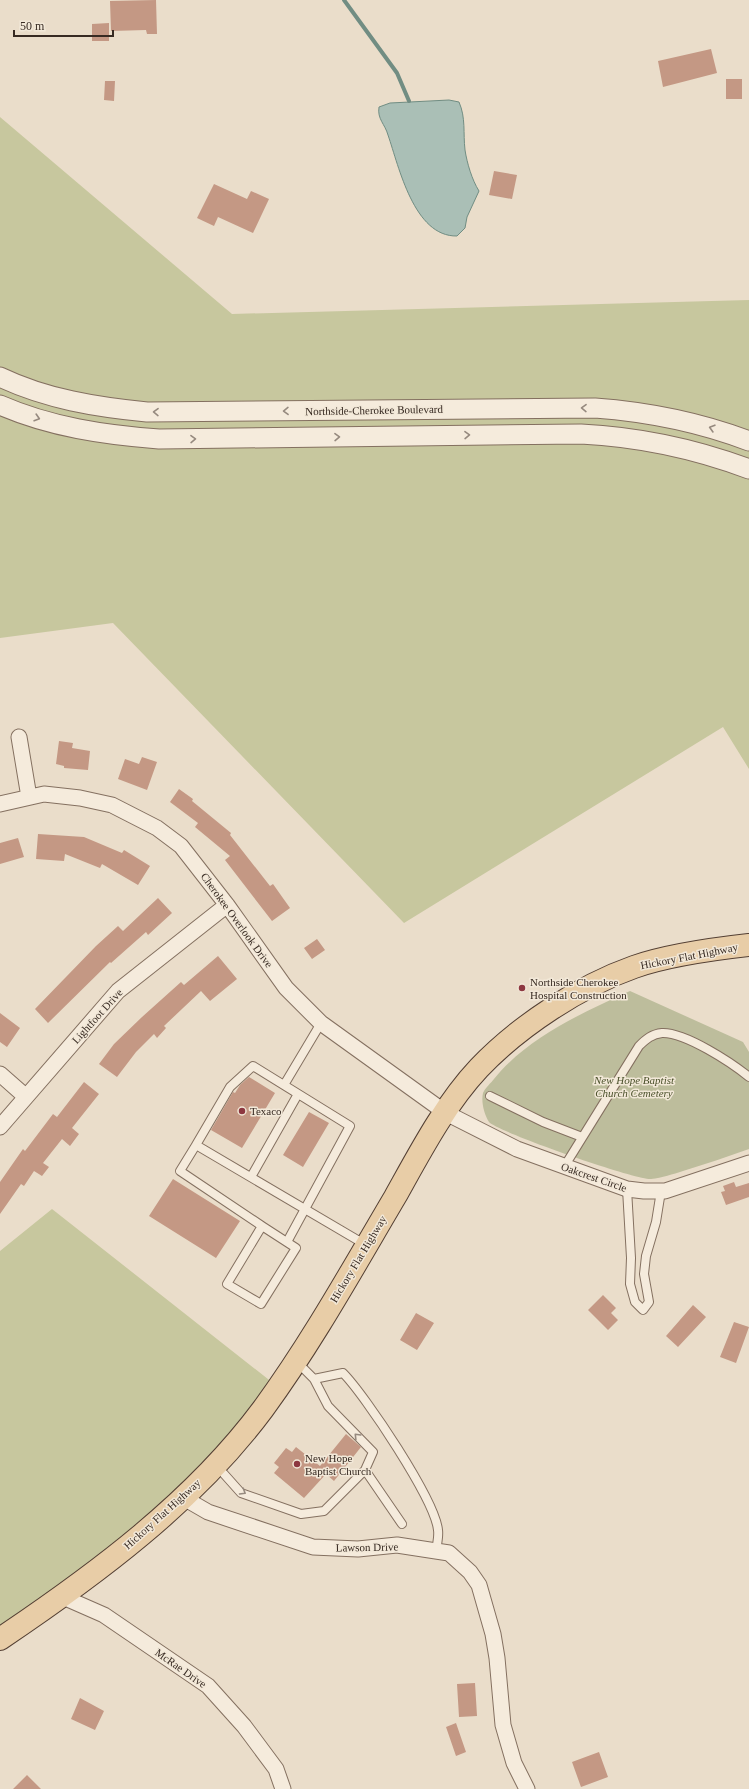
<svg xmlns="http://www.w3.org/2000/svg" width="749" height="1789" font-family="Georgia,serif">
	<rect width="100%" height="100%" fill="#eaddca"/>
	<path fill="#c7c79e" d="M 0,117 L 232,314 L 749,300 L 749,769 L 723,727 L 404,923 L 113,623 L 0,638 Z
		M 52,1209 L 278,1387 L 231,1462 L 0,1627 L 0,1251 Z"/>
	<path fill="#bdbd9c" d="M 630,991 L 743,1042 L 749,1052 L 749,1149 C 727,1157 705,1164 683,1171 C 673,1174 662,1178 651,1179 C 635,1180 498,1132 489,1122 C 484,1114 481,1102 483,1093 C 485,1088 491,1083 494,1079 C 528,1037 582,1013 630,991 Z"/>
	<path fill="#aabfb6" stroke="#718d83" d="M 449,100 L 459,102 C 466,118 463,133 465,150 C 467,163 472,180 479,191 L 467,217 L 465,228 L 457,236 C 414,237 399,167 388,135 C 385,124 377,119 379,107 L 390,103 Z"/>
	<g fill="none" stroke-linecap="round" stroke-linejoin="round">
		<path stroke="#718d83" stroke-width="4" d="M 344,0 L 397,73 L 409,101"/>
	</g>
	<path fill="#c49884" d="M 156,0 L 157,34 L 147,34 L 146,30 L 111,31 L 110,1 Z
		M 109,23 L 109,41 L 92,41 L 92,24 Z
		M 711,49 L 717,73 L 663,87 L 658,61 Z
		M 726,79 L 742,79 L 742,99 L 726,99 Z
		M 105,81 L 115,81 L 114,101 L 104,100 Z
		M 494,171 L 517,175 L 512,199 L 489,195 Z
		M 214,184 L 247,199 L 251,191 L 269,199 L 253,233 L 218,217 L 214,226 L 197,218 Z
		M 59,741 L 73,743 L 72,748 L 90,751 L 88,770 L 64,768 L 64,766 L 56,764 Z
		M 142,757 L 157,762 L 147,790 L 118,779 L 125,759 L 139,764 Z
		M 179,789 L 193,799 L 192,801 L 231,833 L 230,835 L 270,886 L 273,884 L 290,908 L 272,921 L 225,860 L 230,856 L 195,827 L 198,823 L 170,802 Z
		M 38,834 L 84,837 L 122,853 L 124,850 L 150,866 L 138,885 L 102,864 L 100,868 L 65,854 L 64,861 L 36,859 Z
		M 18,838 L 24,857 L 0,864 L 0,843 Z
		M 158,898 L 172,913 L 148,935 L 146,932 L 111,963 L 110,962 L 48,1023 L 35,1009 L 96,946 L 118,926 L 123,931 Z
		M 317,939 L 325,950 L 312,959 L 304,948 Z
		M 218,956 L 237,979 L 210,1001 L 201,991 L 164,1026 L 166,1028 L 157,1038 L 154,1034 L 136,1052 L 117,1077 L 99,1064 L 114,1044 L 142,1017 L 181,982 L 184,985 Z
		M 0,1013 L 20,1028 L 7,1047 L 0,1042 Z
		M 249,1077 L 275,1093 L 242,1148 L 211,1130 L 233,1092 L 235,1093 L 240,1085 Z
		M 84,1082 L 99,1094 L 72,1128 L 79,1134 L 70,1146 L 62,1139 L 43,1163 L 49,1167 L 42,1176 L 34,1171 L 24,1186 L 21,1184 L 0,1214 L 0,1182 L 23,1149 L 25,1151 L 53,1114 L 57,1117 Z
		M 309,1112 L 329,1123 L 303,1167 L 283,1155 Z
		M 173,1179 L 240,1221 L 216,1258 L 149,1216 Z
		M 734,1182 L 736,1187 L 749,1183 L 749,1197 L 726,1205 L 721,1192 L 725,1191 L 723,1186 Z
		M 603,1295 L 616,1308 L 611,1313 L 618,1320 L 608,1330 L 588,1310 Z
		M 693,1305 L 706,1317 L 678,1347 L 666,1336 Z
		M 416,1313 L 434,1323 L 417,1350 L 400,1340 Z
		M 734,1322 L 749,1327 L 736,1363 L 720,1357 Z
		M 346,1434 L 361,1447 L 334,1481 L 326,1474 L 304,1498 L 274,1473 L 279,1467 L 274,1463 L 286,1448 L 292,1452 L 296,1447 L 320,1466 Z
		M 475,1683 L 477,1716 L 459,1717 L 457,1684 Z
		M 80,1698 L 104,1711 L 95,1730 L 71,1719 Z
		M 456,1723 L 466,1752 L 456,1756 L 446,1727 Z
		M 599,1752 L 608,1777 L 581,1787 L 572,1762 Z
		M 27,1775 L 41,1789 L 13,1789 Z"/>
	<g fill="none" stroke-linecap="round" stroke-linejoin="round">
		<g stroke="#847060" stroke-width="10">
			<path id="service" d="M 284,1085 L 321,1023
				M 490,1096 L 543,1122 L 582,1137
				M 196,1145 L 180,1171 L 262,1226 L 227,1284 L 261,1304 L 296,1248 L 262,1226
				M 564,1167 L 639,1046 C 646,1039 652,1034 662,1033 C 685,1032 732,1063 749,1077
				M 251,1177 L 298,1094
				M 627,1189 L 631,1258 L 630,1284 L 635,1302 L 643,1310 L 649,1302 L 644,1274 L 646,1256 L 656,1222 L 661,1191
				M 287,1242 L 350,1126 L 253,1066 L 230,1087 L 196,1145 L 366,1245
				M 314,1379 L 343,1373 C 365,1395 435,1500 438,1530 C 439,1536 437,1544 436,1551
				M 216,1465 L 241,1493 L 301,1514 L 324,1511 L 365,1470 L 373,1452 L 328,1406 L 314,1379 L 297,1362
				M 365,1470 L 402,1524"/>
		</g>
		<g stroke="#847060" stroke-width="17">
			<path id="minor" d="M 19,737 L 29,797
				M 0,804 L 44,794 L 80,798 L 112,805 L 157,828 L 181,846 L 227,905 L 286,988 L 321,1023 L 446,1113 L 517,1149 L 627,1189 L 644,1191 L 665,1191 L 749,1163
				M 0,1074 L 25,1096
				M 0,1127 L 118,991 L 227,905
				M 182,1497 L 208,1512 L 313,1547 L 358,1549 L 397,1545 L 449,1553 L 470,1572 L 479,1585 L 493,1634 L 497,1658 L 503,1725 L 514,1763 L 527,1789
				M 63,1597 L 104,1615 L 208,1686 L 244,1726 L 276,1769 L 283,1789"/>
		</g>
		<g stroke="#847060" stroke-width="21">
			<path id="tertiary" d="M 0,377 C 46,399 96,407 147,412 L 595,408 C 649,412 699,422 749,441
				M 0,405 C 50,427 105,435 159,439 L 581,434 C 641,437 693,448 749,469"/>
		</g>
		<g stroke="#533f33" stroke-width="24">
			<path id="primary" d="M 0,1639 C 95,1575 194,1502 263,1409 C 312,1342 353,1268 395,1197 C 419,1154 445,1104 479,1068 C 519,1026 580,986 634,967 C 668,955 713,949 749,945"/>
		</g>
		<use href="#service" stroke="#f5ebdc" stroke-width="8"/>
		<use href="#minor" stroke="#f5ebdc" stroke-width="15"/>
		<use href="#tertiary" stroke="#f5ebdc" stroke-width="19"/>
		<use href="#primary" stroke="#e8cda7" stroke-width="22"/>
	</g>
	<defs><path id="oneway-chevron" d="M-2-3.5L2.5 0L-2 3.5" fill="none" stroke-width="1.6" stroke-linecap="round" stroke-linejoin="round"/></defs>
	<g stroke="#968a7f">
		<use href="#oneway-chevron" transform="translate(584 408) rotate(-179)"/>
		<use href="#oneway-chevron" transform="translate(286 411) rotate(179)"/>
		<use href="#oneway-chevron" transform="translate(156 412) rotate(-179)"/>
		<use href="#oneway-chevron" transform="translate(37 418) rotate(17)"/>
		<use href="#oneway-chevron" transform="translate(712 428) rotate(-164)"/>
		<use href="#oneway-chevron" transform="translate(467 435) rotate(-1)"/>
		<use href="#oneway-chevron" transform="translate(337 437) rotate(-1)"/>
		<use href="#oneway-chevron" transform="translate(193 439) rotate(-1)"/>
		<use href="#oneway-chevron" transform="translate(357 1436) rotate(-134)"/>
		<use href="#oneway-chevron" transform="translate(243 1492) rotate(31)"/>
	</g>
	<g fill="#8d3740" stroke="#f2e8d8" stroke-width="1.5">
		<circle cx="522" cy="988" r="4"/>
		<circle cx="242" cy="1111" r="4"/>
		<circle cx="297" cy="1464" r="4"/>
	</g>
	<g text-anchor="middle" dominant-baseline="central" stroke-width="3" stroke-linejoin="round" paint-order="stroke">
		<g font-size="11" fill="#372a22" stroke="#f2e8d8">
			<text transform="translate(374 410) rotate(-1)">Northside-Cherokee Boulevard</text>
			<text transform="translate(237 920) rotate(54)">Cherokee Overlook Drive</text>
			<text transform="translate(689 956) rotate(-11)">Hickory Flat Highway</text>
			<text transform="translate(97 1016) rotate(-48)">Lightfoot Drive</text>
			<text transform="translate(594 1177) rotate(19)">Oakcrest Circle</text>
			<text transform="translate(358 1259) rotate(-59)">Hickory Flat Highway</text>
			<text transform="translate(162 1514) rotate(-42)">Hickory Flat Highway</text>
			<text transform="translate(367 1547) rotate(-1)">Lawson Drive</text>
			<text transform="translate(181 1668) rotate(35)">McRae Drive</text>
		</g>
		<g font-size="11" fill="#372a22" stroke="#f2e8d8" text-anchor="start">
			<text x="530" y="982">Northside Cherokee<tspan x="530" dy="13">Hospital Construction</tspan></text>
			<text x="250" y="1111">Texaco</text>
			<text x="305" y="1458">New Hope<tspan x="305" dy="13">Baptist Church</tspan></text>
		</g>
		<g font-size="11" font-style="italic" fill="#4b512b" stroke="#f2e8d8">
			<text x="634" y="1080">New Hope Baptist<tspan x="634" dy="13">Church Cemetery</tspan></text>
		</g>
	</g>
	<path d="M14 30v6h99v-6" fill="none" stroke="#372a22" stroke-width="2"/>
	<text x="20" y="30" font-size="12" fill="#372a22" stroke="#f2e8d8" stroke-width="3" paint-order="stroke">50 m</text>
</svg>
